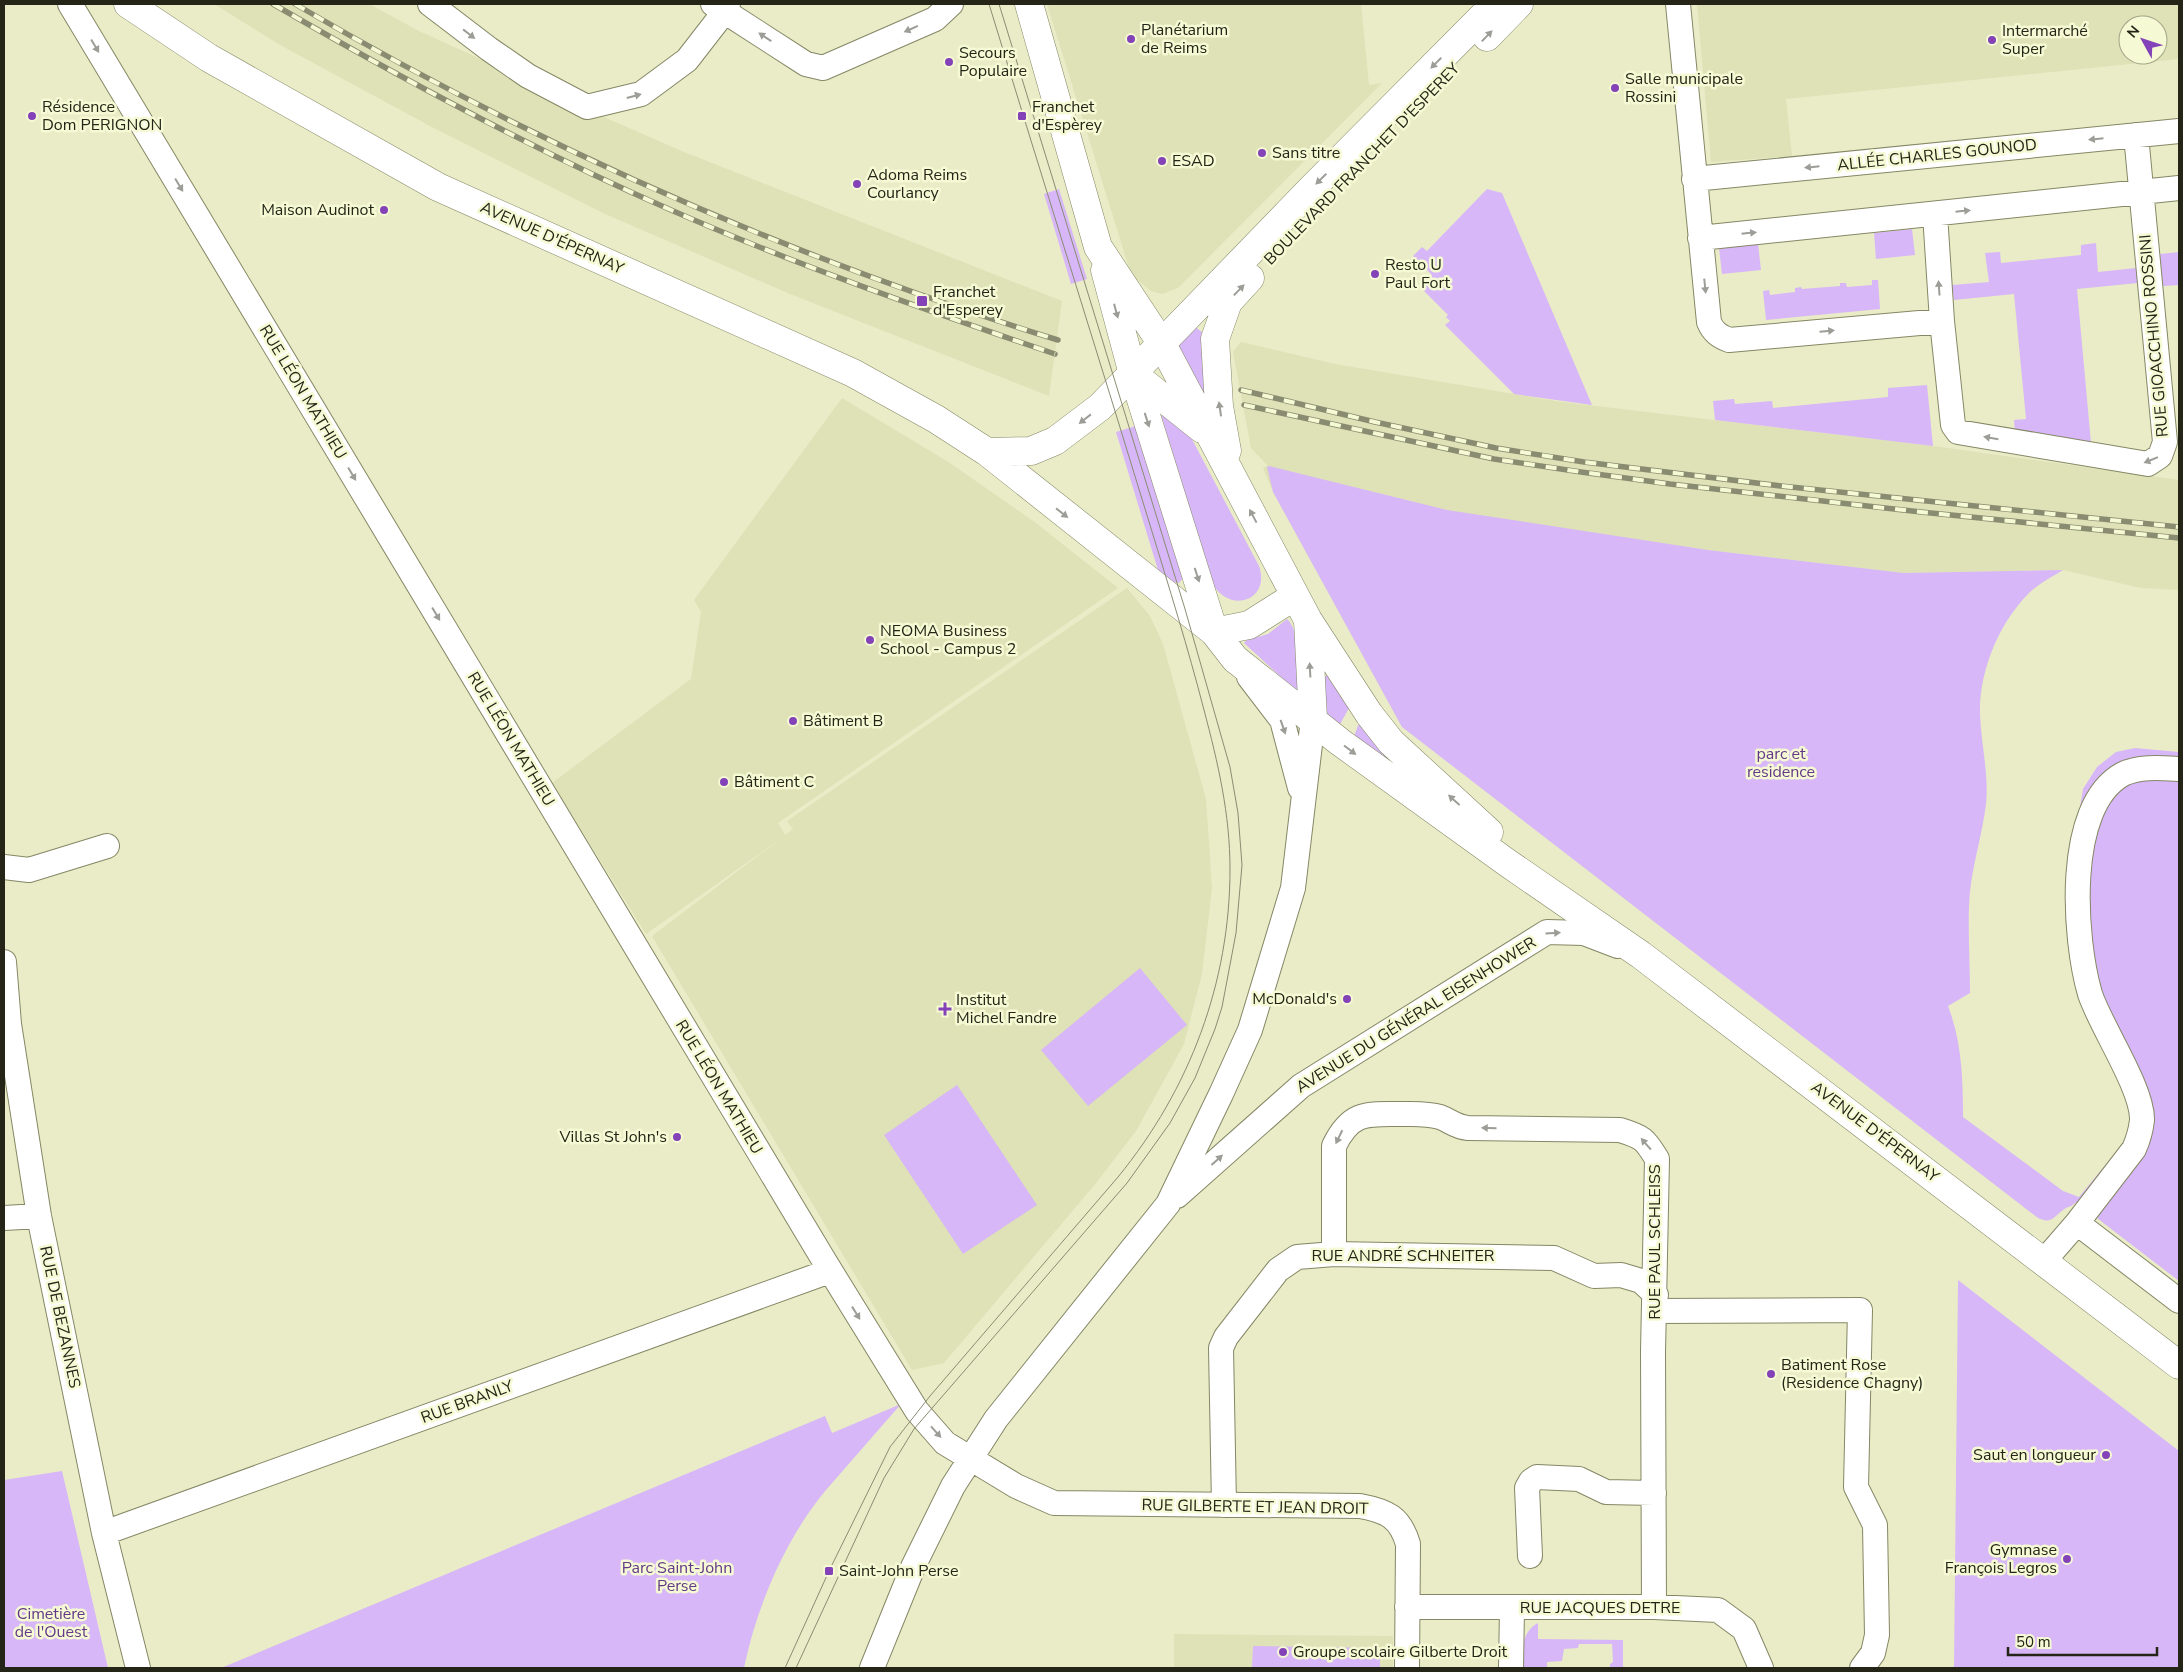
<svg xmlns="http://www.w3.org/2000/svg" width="2183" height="1672" font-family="'Nunito Sans',sans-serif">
	<rect width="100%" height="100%" fill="#e9ecc7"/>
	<path fill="#dee2b6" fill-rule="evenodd" d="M 214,4 L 369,4 L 419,31 L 496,66 L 542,90 L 684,152 L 1062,301 L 1049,396 L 790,294 L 603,213 L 430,126 L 282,46 Z
		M 1047,4 L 1361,4 L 1369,85 L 1382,83 L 1178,288 L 1162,294 L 1151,291 L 1135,278 L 1129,268 Z
		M 1697,4 L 2179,4 L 2179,59 L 1786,99 L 1792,156 L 1711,162 ZM 2128,25 L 2158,25 L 2158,55 L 2128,55 Z
		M 1241,342 L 1335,364 L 1562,402 L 1933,446 L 2179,480 L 2179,590 L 2141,588 L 2063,570 L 1904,573 L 1708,550 L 1595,534 L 1402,727 L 1273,492 L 1263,468 L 1268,466 L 1251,448 L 1233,352 Z
		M 842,398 L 950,463 L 1036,523 L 1118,588 L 778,823 L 785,835 L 793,829 L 787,821 L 1127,588 L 1150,616 L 1163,644 L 1206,799 L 1212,888 L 1202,974 L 1184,1044 L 1136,1131 L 1096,1183 L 944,1363 L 912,1370 L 652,936 L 783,837 L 646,934 L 552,783 L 691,679 L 701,612 L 694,600 Z
		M 1174,1634 L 1393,1636 L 1393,1668 L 1174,1668 Z"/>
	<path fill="#d7b7f8" d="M 1059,189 L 1087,279 L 1071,284 L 1044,194 Z
		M 1487,189 L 1502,193 L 1592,405 L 1514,394 L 1445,325 L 1450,321 L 1446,317 L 1448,315 L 1420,287 L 1432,275 L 1413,256 L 1422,247 L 1427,251 Z
		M 1912,229 L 1915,255 L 1876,259 L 1874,233 Z
		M 2096,243 L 2098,272 L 2136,268 L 2138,283 L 2077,289 L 2091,443 L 2015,433 L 2014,420 L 2026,419 L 2014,294 L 1954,300 L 1952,285 L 1989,282 L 1985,253 L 2000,252 L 2001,263 L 2081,255 L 2081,245 Z
		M 1758,244 L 1761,270 L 1722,274 L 1719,248 Z
		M 2179,252 L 2179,285 L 2163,286 L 2160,254 Z
		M 1872,280 L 1878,280 L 1880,309 L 1766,320 L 1763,291 L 1769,290 L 1770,295 L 1795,292 L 1795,288 L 1801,287 L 1802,289 L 1840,286 L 1840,283 L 1846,283 L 1847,287 L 1872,285 Z
		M 1193,325 L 1208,337 L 1210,406 L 1175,347 Z
		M 1927,385 L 1933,446 L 1715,420 L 1713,401 L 1734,399 L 1735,404 L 1772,401 L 1773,408 L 1888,397 L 1888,388 Z
		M 1159,408 L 1185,426 L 1259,566 C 1271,600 1230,615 1212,583 Z
		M 1136,426 L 1183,578 L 1179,583 L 1173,582 L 1158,570 L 1116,432 Z
		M 1269,466 L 1447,510 L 1708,550 L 1904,573 L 2063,570 C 2052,577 2038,584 2029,593 C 1999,623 1979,671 1980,714 C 1981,744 1989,774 1986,804 C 1982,838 1970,871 1969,906 C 1968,934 1970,964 1970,993 L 1948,1006 C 1962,1042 1963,1080 1963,1117 L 2063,1191 L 2079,1197 L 2131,1134 L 2134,1119 L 2112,1060 L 2072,855 L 2083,789 L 2097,767 L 2116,752 L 2135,748 L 2179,752 L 2179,1281 L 2076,1202 C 2072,1207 2068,1206 2063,1210 C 2053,1218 2051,1224 2038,1218 L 1402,727 L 1273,492 L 1267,467 Z
		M 1287,619 C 1301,631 1298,673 1298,690 L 1294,689 L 1244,643 L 1247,640 L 1268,634 Z
		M 1327,675 L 1349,708 L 1338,728 L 1322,710 L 1324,678 Z
		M 1359,723 L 1425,787 L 1353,739 Z
		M 1140,968 L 1187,1025 L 1088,1106 L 1041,1050 Z
		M 957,1085 L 1037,1205 L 963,1254 L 884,1135 Z
		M 1958,1280 L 2179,1451 L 2179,1668 L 1954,1668 Z
		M 901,1404 C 876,1433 851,1461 826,1490 C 785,1539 757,1606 744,1668 L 221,1668 L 825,1416 L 832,1433 Z
		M 62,1471 L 108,1668 L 4,1668 L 4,1480 Z
		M 1538,1623 L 1538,1639 L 1623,1640 L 1623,1668 L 1610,1668 L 1610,1664 L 1613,1662 L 1612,1644 L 1579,1644 L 1578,1648 L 1564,1649 L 1562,1661 L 1547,1662 L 1547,1668 L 1524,1668 C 1520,1652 1522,1631 1538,1623 Z
		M 1253,1646 L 1380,1648 L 1380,1668 L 1252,1668 Z"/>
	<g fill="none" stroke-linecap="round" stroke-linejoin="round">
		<g stroke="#858765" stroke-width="26">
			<path id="street" d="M 70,4 L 825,1262 L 917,1411 L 945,1443 L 1016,1486 L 1054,1503 L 1360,1506 C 1387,1511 1400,1517 1408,1544 L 1407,1668
				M 430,4 L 489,49 L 528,76 L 587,107 L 641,94 L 687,60 L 725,11 L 728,4
				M 713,4 L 806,64 L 823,68 L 935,19 L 951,4
				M 1678,4 L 1709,322 C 1713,332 1719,336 1729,340 L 1942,321
				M 1694,179 L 2179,131
				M 1935,214 L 1942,321 L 1953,425 L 1958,432 L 2148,464 L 2160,456 L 2165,442 L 2136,135
				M 1700,238 L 2179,188
				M 1249,677 L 1282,720 L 1300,788
				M 4,867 L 29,870 L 107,846
				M 4,962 L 9,1024 L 39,1216 L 104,1533 L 138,1668
				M 1177,1196 L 1301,1086 L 1547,932 L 1584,933 L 1618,946
				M 4,1218 L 39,1216
				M 2077,1223 L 2179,1301
				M 1334,1254 L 1334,1146 C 1351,1111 1367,1114 1401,1114 C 1414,1114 1427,1113 1440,1117 C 1451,1121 1455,1127 1468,1128 L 1620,1130 C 1643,1137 1645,1139 1657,1159 L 1653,1352 L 1654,1607
				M 2044,1261 L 2077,1223 L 2134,1149 C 2138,1140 2141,1130 2142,1120 C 2143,1089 2101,1027 2090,994 C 2074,939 2064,806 2123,774 C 2140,766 2161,768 2179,769
				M 1654,1311 L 1860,1310 L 1856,1487 L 1875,1525 L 1877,1635 L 1873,1653 L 1862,1668
				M 1224,1505 L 1221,1348 L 1226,1337 L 1278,1270 L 1297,1257 L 1334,1254 L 1554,1258 L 1594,1276 L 1621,1275 L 1641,1281 L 1656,1295
				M 104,1533 L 830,1271
				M 1530,1556 L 1527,1488 L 1531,1481 L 1537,1477 L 1579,1479 L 1606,1492 L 1654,1493
				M 1407,1607 L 1654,1607 L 1718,1610 L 1744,1629 L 1761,1668
				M 872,1668 L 913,1567 L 953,1486 L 996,1419 L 1168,1204 L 1221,1094 L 1250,1030 L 1293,888 L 1313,719
				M 1511,1668 L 1512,1608"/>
		</g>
		<g stroke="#858765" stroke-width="29">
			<path id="secondary" d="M 128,4 L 209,58 L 438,187 L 853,373 L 936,419 L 987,452 L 1214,632 L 1235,659 L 1340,742 L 1509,864 L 1641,955 L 2179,1365
				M 1029,4 L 1098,247 L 1162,344 L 1308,620 L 1369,714 L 1391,742 L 1489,832
				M 1487,37 L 1519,4
				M 1105,270 L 1133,374 L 1214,632
				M 1133,374 L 1202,429
				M 1227,451 L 1219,406 L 1215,339 L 1228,302 L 1250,278
				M 987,452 L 1031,451 L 1055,441 L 1100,407 L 1313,187 L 1495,4
				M 1308,621 L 1313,719
				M 1214,632 L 1249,625 L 1295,596"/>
		</g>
		<use href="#street" stroke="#fff" stroke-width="24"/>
		<use href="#secondary" stroke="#fff" stroke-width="28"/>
		<path stroke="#8a8c72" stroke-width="1" d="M 785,1668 L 829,1571 L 890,1447 L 930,1396 L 1118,1177 C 1190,1089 1230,982 1230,869 C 1230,814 1218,763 1204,710 C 1188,648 1169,587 1150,525 C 1097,351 1042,178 989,4
			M 796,1668 L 884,1478 L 914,1429 L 1127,1183 L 1170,1123 L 1195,1078 L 1215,1029 L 1222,1007 L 1236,933 L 1242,865 L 1238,813 L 1230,767 L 1185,609 L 999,4"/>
		<g stroke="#8a8c72" stroke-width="5.5">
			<path id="rail" d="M 273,4 C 402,79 534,150 671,210 C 796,265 926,310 1055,354
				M 295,4 C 539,147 788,257 1058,340
				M 1241,390 L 1375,422 L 1496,448 L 1584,462 L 1781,486 L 2179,527
				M 1244,405 L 1494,459 L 1581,472 L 1670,484 L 1921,512 L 2179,538"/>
		</g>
		<use href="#rail" stroke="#f6fad4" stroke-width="4" stroke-dasharray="11" stroke-linecap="butt"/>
	</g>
	<defs><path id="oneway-solid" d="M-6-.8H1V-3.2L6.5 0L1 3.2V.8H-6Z" transform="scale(1.25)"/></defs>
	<g fill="#9c9d97">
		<use href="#oneway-solid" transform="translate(911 29) rotate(156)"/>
		<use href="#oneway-solid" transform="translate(469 34) rotate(38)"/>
		<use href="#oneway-solid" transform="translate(1487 36) rotate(-46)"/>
		<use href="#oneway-solid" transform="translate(765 37) rotate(-147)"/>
		<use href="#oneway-solid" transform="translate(95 46) rotate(59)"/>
		<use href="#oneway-solid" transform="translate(1436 63) rotate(135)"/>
		<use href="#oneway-solid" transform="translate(634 96) rotate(-15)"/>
		<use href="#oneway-solid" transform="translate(2096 139) rotate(174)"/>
		<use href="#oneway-solid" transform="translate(1812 167) rotate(174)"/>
		<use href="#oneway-solid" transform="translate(1321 179) rotate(135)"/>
		<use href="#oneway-solid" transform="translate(179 185) rotate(59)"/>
		<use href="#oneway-solid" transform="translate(1963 211) rotate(-6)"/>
		<use href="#oneway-solid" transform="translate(1749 233) rotate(-6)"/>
		<use href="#oneway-solid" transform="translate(1705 286) rotate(84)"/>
		<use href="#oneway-solid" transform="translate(1939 288) rotate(-94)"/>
		<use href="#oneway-solid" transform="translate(1239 290) rotate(-46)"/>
		<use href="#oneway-solid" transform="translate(1116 311) rotate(75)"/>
		<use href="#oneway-solid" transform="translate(1827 331) rotate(-5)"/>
		<use href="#oneway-solid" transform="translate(1220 409) rotate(-98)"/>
		<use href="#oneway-solid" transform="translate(1085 419) rotate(142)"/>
		<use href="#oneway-solid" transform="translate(1147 420) rotate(72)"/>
		<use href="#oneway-solid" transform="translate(1991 438) rotate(-170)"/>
		<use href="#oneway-solid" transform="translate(2151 460) rotate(158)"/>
		<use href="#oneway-solid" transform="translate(352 474) rotate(59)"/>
		<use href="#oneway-solid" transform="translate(1062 513) rotate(38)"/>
		<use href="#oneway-solid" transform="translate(1253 516) rotate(-118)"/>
		<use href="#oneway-solid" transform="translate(1197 575) rotate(72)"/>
		<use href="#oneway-solid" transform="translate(436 614) rotate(59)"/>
		<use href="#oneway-solid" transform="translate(1310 670) rotate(-93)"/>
		<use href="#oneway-solid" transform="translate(1283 727) rotate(71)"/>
		<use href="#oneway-solid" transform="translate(1350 750) rotate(37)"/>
		<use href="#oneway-solid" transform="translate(1454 800) rotate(-138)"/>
		<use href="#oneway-solid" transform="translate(1553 933) rotate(-3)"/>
		<use href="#oneway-solid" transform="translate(1489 1128) rotate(-179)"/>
		<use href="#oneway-solid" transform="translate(1339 1137) rotate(116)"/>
		<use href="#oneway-solid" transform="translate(1646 1144) rotate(-131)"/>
		<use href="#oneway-solid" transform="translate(1217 1160) rotate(-42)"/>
		<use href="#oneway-solid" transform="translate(856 1313) rotate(58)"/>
		<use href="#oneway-solid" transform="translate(936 1432) rotate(48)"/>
	</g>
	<g fill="#8342b7" stroke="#f6fad4" stroke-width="2">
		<circle cx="1131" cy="39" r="5"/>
		<circle cx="1992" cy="40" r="5"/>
		<circle cx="949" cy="62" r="5"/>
		<circle cx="1615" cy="88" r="5"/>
		<circle cx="32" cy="116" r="5"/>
		<rect x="1017" y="111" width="10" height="10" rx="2.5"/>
		<circle cx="1262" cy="153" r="5"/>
		<circle cx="1162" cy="161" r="5"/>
		<circle cx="857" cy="184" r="5"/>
		<circle cx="384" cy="210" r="5"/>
		<circle cx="1375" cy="274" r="5"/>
		<rect x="916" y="295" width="12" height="12" rx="2.5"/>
		<circle cx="870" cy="640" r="5"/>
		<circle cx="793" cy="721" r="5"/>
		<circle cx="724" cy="782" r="5"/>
		<circle cx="1347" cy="999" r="5"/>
		<path d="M942.5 1001.5h5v5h5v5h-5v5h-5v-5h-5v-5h5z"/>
		<circle cx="677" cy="1137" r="5"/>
		<circle cx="1771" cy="1374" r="5"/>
		<circle cx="2106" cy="1455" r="5"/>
		<circle cx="2067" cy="1559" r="5"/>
		<rect x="824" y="1566" width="10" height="10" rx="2.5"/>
		<circle cx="1283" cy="1652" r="5"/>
	</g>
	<g text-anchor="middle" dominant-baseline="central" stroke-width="5" stroke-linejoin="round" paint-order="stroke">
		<g font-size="16" fill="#242517" stroke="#f6fad4" text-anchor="start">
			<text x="1141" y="30">Planétarium<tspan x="1141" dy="18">de Reims</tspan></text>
			<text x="2002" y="31">Intermarché<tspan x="2002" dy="18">Super</tspan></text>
			<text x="959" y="53">Secours<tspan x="959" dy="18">Populaire</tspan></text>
			<text x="1625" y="79">Salle municipale<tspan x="1625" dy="18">Rossini</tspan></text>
			<text x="42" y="107">Résidence<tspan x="42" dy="18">Dom PERIGNON</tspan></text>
			<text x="1032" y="107">Franchet<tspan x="1032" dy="18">d'Espèrey</tspan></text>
			<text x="1272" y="153">Sans titre</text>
			<text x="1172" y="161">ESAD</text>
			<text x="867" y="175">Adoma Reims<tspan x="867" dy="18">Courlancy</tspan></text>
			<text x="374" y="210" text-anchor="end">Maison Audinot</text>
			<text x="1385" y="265">Resto U<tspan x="1385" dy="18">Paul Fort</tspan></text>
			<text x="933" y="292">Franchet<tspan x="933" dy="18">d'Esperey</tspan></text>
			<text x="880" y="631">NEOMA Business<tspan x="880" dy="18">School - Campus 2</tspan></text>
			<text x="803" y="721">Bâtiment B</text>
			<text x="734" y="782">Bâtiment C</text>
			<text x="1337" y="999" text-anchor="end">McDonald's</text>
			<text x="956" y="1000">Institut<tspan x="956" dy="18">Michel Fandre</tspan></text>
			<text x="667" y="1137" text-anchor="end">Villas St John's</text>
			<text x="1781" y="1365">Batiment Rose<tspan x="1781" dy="18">(Residence Chagny)</tspan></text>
			<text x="2096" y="1455" text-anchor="end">Saut en longueur</text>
			<text x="2057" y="1550" text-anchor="end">Gymnase<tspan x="2057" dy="18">François Legros</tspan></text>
			<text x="839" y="1571">Saint-John Perse</text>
			<text x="1293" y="1652">Groupe scolaire Gilberte Droit</text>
		</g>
		<g font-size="16" fill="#242517" stroke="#f6fad4">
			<text transform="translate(1937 155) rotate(-6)">ALLÉE CHARLES GOUNOD</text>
			<text transform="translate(1362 164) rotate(-46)">BOULEVARD FRANCHET D'ESPEREY</text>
			<text transform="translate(552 238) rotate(24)">AVENUE D'ÉPERNAY</text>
			<text transform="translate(2154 336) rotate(-95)">RUE GIOACCHINO ROSSINI</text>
			<text transform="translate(303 392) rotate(59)">RUE LÉON MATHIEU</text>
			<text transform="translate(511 739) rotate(59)">RUE LÉON MATHIEU</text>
			<text transform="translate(1416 1015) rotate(-32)">AVENUE DU GÉNÉRAL EISENHOWER</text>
			<text transform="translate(719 1087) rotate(59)">RUE LÉON MATHIEU</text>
			<text transform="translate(1875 1132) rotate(37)">AVENUE D'ÉPERNAY</text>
			<text transform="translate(1655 1242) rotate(-90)">RUE PAUL SCHLEISS</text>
			<text x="1403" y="1256">RUE ANDRÉ SCHNEITER</text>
			<text transform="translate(60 1317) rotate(78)">RUE DE BEZANNES</text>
			<text transform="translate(467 1402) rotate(-20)">RUE BRANLY</text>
			<text transform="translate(1255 1507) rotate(1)">RUE GILBERTE ET JEAN DROIT</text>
			<text x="1600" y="1608">RUE JACQUES DETRE</text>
		</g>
		<g font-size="16" fill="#633987" stroke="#f6fad4">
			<text x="1781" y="754">parc et<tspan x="1781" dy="18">residence</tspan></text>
			<text x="677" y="1568">Parc Saint-John<tspan x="677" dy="18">Perse</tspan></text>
			<text x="51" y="1614">Cimetière<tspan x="51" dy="18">de l'Ouest</tspan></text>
		</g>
	</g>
	<rect width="2183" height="1672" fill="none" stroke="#242517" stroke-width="10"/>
	<g transform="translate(2143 40) rotate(310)"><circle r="24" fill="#f6fad4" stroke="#a2a588"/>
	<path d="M0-4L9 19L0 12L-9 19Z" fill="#8342b7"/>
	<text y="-8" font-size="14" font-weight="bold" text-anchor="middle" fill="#242517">N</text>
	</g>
	<path d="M2008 1647v8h149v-8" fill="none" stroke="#242517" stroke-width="2.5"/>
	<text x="2016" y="1647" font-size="15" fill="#242517" stroke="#f6fad4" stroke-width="4" paint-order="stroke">50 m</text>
</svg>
